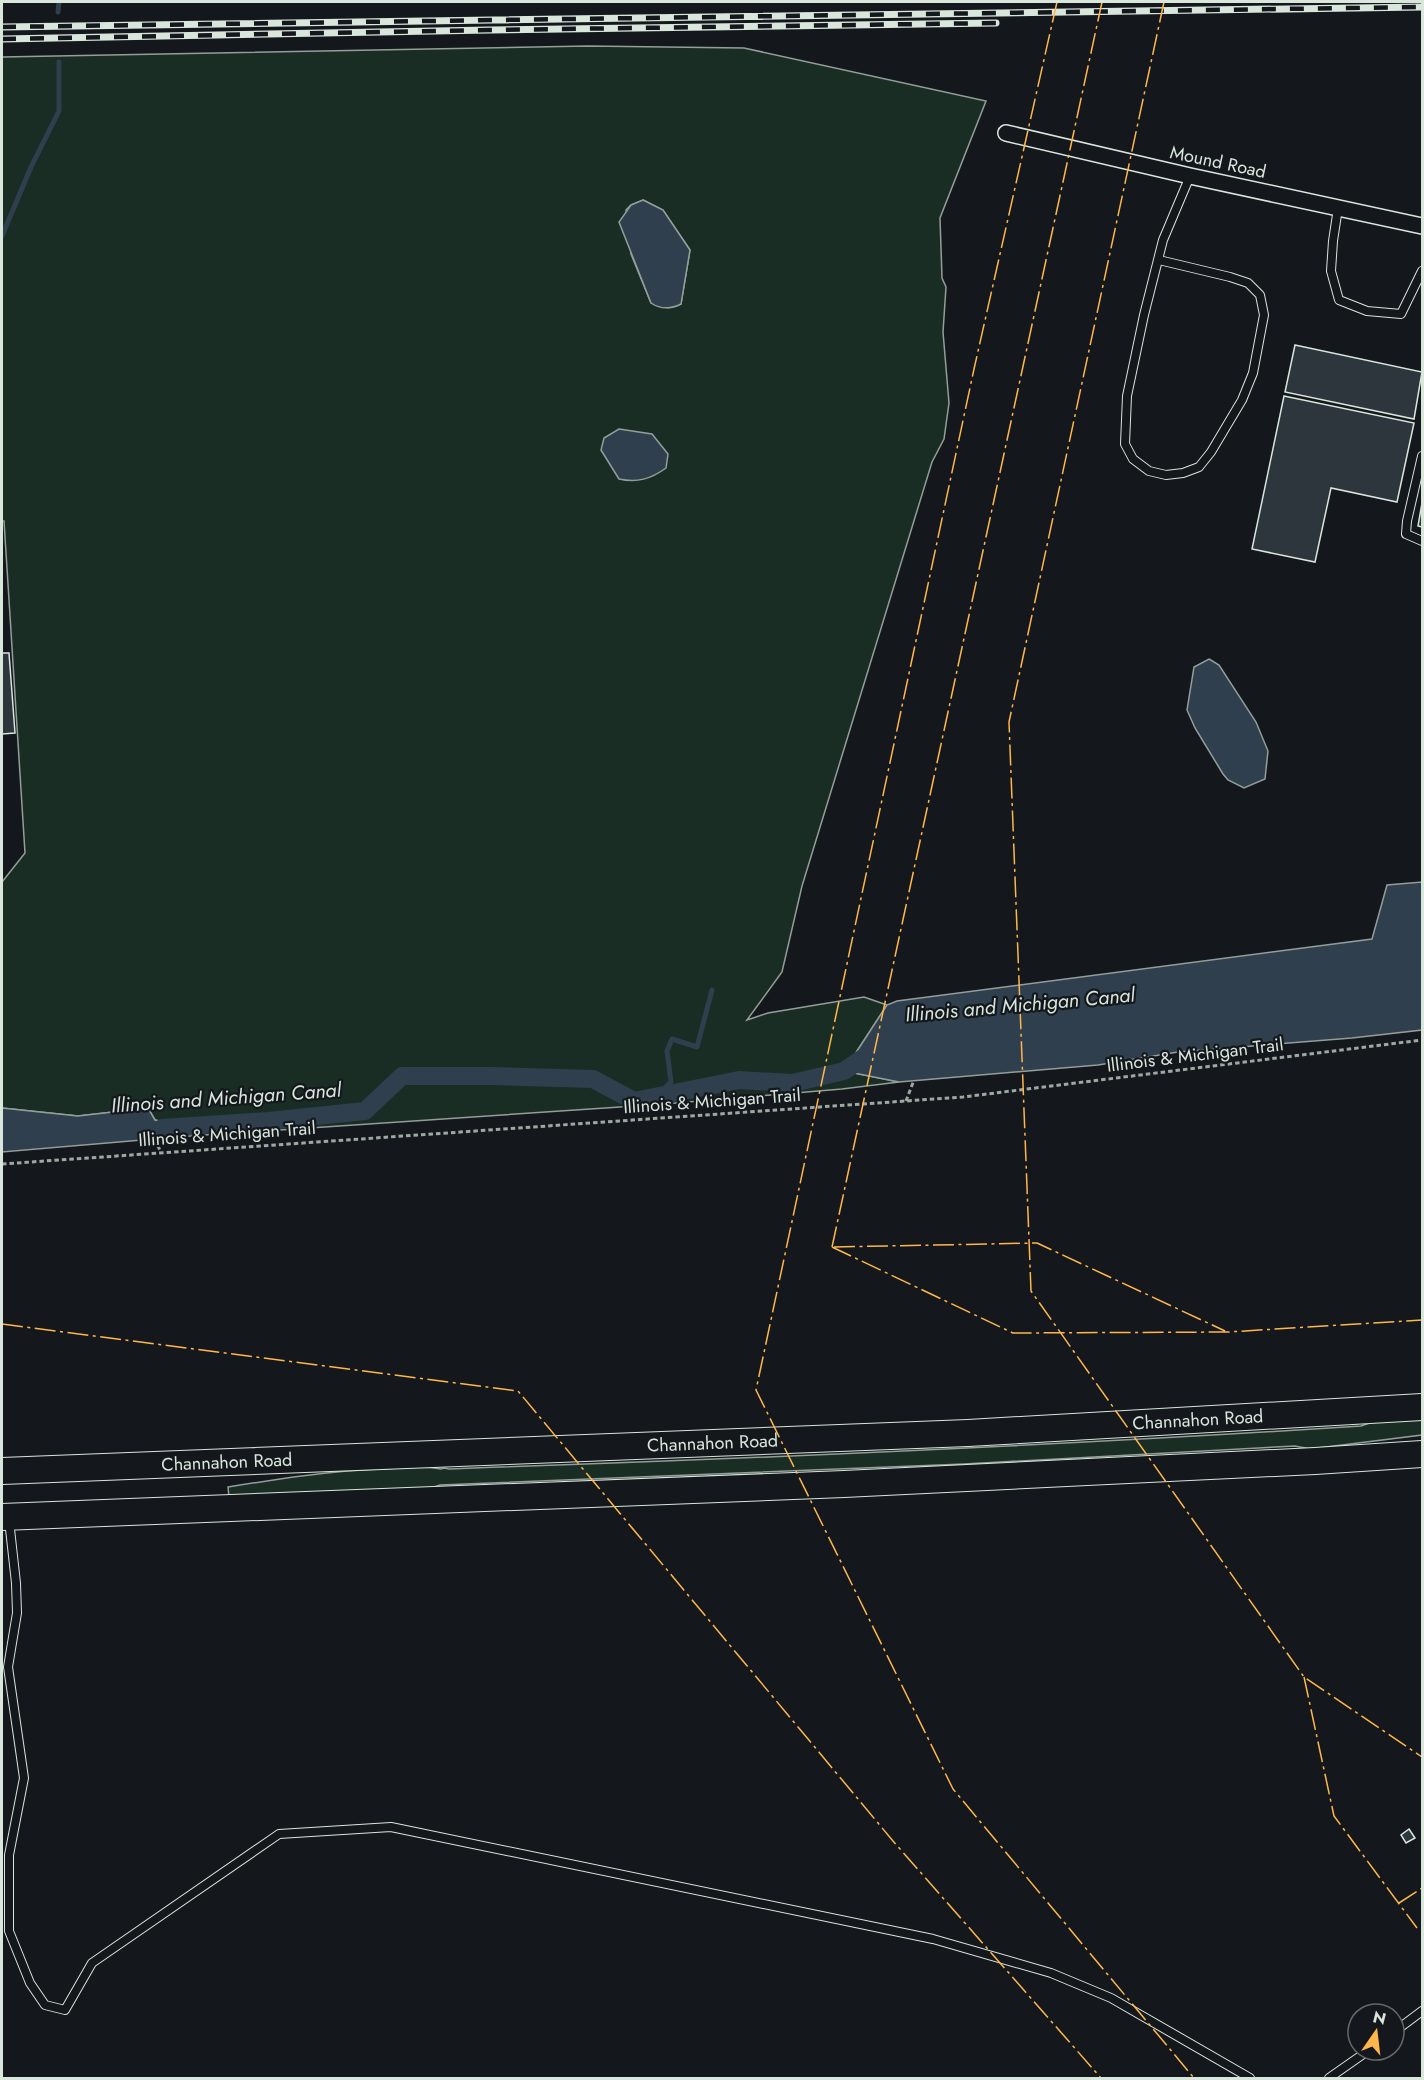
<svg xmlns="http://www.w3.org/2000/svg" width="1424" height="2080" font-family="Jost,sans-serif">
	<rect width="100%" height="100%" fill="#14181c"/>
	<path fill="#1a2d24" stroke="#939e99" stroke-width="1.5" fill-rule="evenodd" d="M 588,46 L 744,48 L 986,101 L 940,218 L 942,278 L 946,287 L 943,332 L 949,403 L 944,439 L 932,462 L 802,886 L 782,972 L 747,1020 L 768,1013 L 864,997 L 887,1005 L 844,1071 L 899,1082 L 842,1089 L 665,1104 L 161,1138 L 185,1127 L 155,1120 L 148,1108 L 78,1116 L 2,1108 L 2,882 L 25,853 L 4,521 L 2,521 L 2,57 ZM 643,200 L 663,210 L 690,250 L 681,304 C 670,310 662,307 651,303 L 631,254 L 626,210 L 631,205 Z
		M 1422,1419 L 1422,1435 L 1310,1449 L 1295,1446 L 964,1464 L 440,1485 L 428,1489 L 229,1497 L 228,1487 C 278,1479 329,1471 381,1469 C 401,1468 421,1465 441,1469 L 444,1468 L 449,1469 L 474,1468 C 770,1458 1065,1445 1361,1426 L 1375,1421 Z"/>
	<path fill="#2f3f4d" stroke="#939e99" stroke-width="1.5" d="M 643,200 L 663,210 L 690,250 L 681,304 C 671,309 660,309 651,303 L 619,222 L 631,205 Z
		M 619,429 L 652,434 L 668,454 L 666,468 C 651,479 637,483 619,479 L 601,450 L 604,438 Z
		M 1209,659 L 1219,665 L 1256,722 L 1268,751 L 1265,779 L 1244,788 L 1228,780 L 1223,774 L 1195,728 L 1187,710 L 1194,667 Z
		M 1422,882 L 1422,1030 L 1352,1038 L 1178,1052 L 1098,1065 L 899,1082 L 844,1071 L 887,1005 L 897,1001 L 1372,939 L 1387,885 Z
		M 2,1108 L 78,1116 L 148,1108 L 155,1120 L 186,1127 L 154,1139 L 2,1152 Z"/>
	<g fill="none" stroke-linecap="round" stroke-linejoin="round">
		<path stroke="#2f3f4d" stroke-width="5" d="M 58,12 L 59,2
			M 2,236 L 31,167 L 59,111 L 59,62
			M 656,1096 L 671,1082 L 667,1051 L 672,1039 L 697,1047 L 712,990"/>
		<path stroke="#2f3f4d" stroke-width="18" d="M 162,1128 L 268,1121 L 365,1111 L 402,1076 L 491,1076 L 593,1079 L 634,1101 L 739,1080 L 793,1083 L 844,1071 L 863,1058"/>
	</g>
	<path fill="#2c363c" stroke="#d8e6dc" stroke-width="1.5" d="M 1295,345 L 1422,372 L 1414,419 L 1285,392 Z
		M 1284,396 L 1414,423 L 1397,502 L 1331,488 L 1315,562 L 1252,549 Z
		M 1422,503 L 1422,527 L 1418,526 Z
		M 2,653 L 9,653 L 15,733 L 2,734 Z
		M 1409,1829 L 1415,1838 L 1406,1843 L 1401,1835 Z"/>
	<g fill="none" stroke-linecap="round" stroke-linejoin="round">
		<g stroke="#d8e6dc" stroke-width="10">
			<path id="lane" d="M 1338,208 L 1333,241 L 1331,271 L 1339,300 L 1367,311 L 1401,314 L 1422,271
				M 1159,260 L 1230,277 L 1248,283 L 1260,295 L 1264,315 L 1253,373 L 1242,400 L 1211,452 L 1199,467 L 1183,473 L 1166,475 L 1149,471 L 1133,459 L 1125,444 L 1127,396 L 1144,315 L 1163,240 L 1190,176
				M 1422,456 L 1407,521 L 1406,534 L 1422,541
				M 9,1520 L 16,1583 L 17,1613 L 8,1667 L 24,1778 L 9,1855 L 9,1931 L 30,1983 L 45,2005 L 65,2010 L 92,1963 L 279,1834 L 391,1827 L 933,1939 L 1051,1973 L 1111,1998 L 1250,2078
				M 1394,2032 L 1422,2011
				M 1329,2078 L 1369,2050"/>
		</g>
		<g stroke="#d8e6dc" stroke-width="18">
			<path id="street" d="M 1006,133 L 1190,176 L 1422,226"/>
		</g>
		<g stroke="#d8e6dc" stroke-width="28">
			<g id="primary">
				<path id="s1" d="M 2,1471 L 968,1433 L 1422,1407"/>
				<path d="M 2,1517 L 844,1484 L 1315,1461 L 1422,1454"/>
			</g>
		</g>
		<path stroke="#9da8a2" stroke-width="3" stroke-dasharray="4.5 3" stroke-linecap="butt" d="M 906,1101 L 914,1080
			M 154,1139 L 161,1152
			M 2,1164 L 963,1097 L 1422,1040"/>
		<use href="#lane" stroke="#14181c" stroke-width="8"/>
		<use href="#street" stroke="#14181c" stroke-width="15"/>
		<use href="#primary" stroke="#14181c" stroke-width="26"/>
		<g stroke="#d8e6dc" stroke-width="7">
			<path id="rail" d="M 2,27 L 1422,7
				M 2,39 L 490,30 L 996,23"/>
		</g>
		<use href="#rail" stroke="#14181c" stroke-width="4.5" stroke-dasharray="14" stroke-linecap="butt"/>
		<path stroke="#ffb74d" stroke-width="1.5" stroke-dasharray="21 4.5 3 4.5" stroke-linecap="butt" d="M 1057,2 L 974,369 L 756,1390 L 953,1789 L 1194,2078
			M 1164,2 L 1009,722 L 1031,1291 L 1304,1677 L 1422,1757
			M 832,1247 L 1102,2
			M 832,1247 L 1013,1333 L 1228,1332 L 1422,1320
			M 834,1247 L 1037,1243 L 1225,1331
			M 2,1324 L 518,1391 L 893,1841 L 1101,2078
			M 1304,1677 L 1334,1816 L 1417,1928
			M 1399,1903 L 1422,1888"/>
	</g>
	<g text-anchor="middle" dominant-baseline="central" stroke-width="4.5" stroke-linejoin="round" paint-order="stroke">
		<g font-size="18" fill="#d8e6dc" stroke="#14181c">
			<text transform="translate(1218 162) rotate(12)">Mound Road</text>
			<text transform="translate(1195 1055) rotate(-7)">Illinois &amp; Michigan Trail</text>
			<text transform="translate(712 1101) rotate(-4)">Illinois &amp; Michigan Trail</text>
			<text transform="translate(227 1134) rotate(-4)">Illinois &amp; Michigan Trail</text>
			<text stroke="none"><textPath href="#s1" startOffset="1197">Channahon Road</textPath></text>
			<text stroke="none"><textPath href="#s1" startOffset="711">Channahon Road</textPath></text>
			<text stroke="none"><textPath href="#s1" startOffset="225">Channahon Road</textPath></text>
		</g>
		<g font-size="20" font-style="italic" fill="#d8e6dc" stroke="#14181c">
			<text transform="translate(1020 1005) rotate(-5)">Illinois and Michigan Canal</text>
			<text transform="translate(226 1098) rotate(-4)">Illinois and Michigan Canal</text>
		</g>
	</g>
	<rect width="1424" height="2080" fill="none" stroke="#d8e6dc" stroke-width="6"/>
	<g transform="translate(1376 2032) rotate(14)"><circle r="28" fill="#14181c" stroke="#626a69" stroke-width="1.5"/>
	<path d="M0-4.5L10 22L0 15L-10 22Z" fill="#ffb74d"/>
	<text y="-9" font-size="16" font-weight="bold" text-anchor="middle" fill="#d8e6dc">N</text>
	</g>
</svg>
